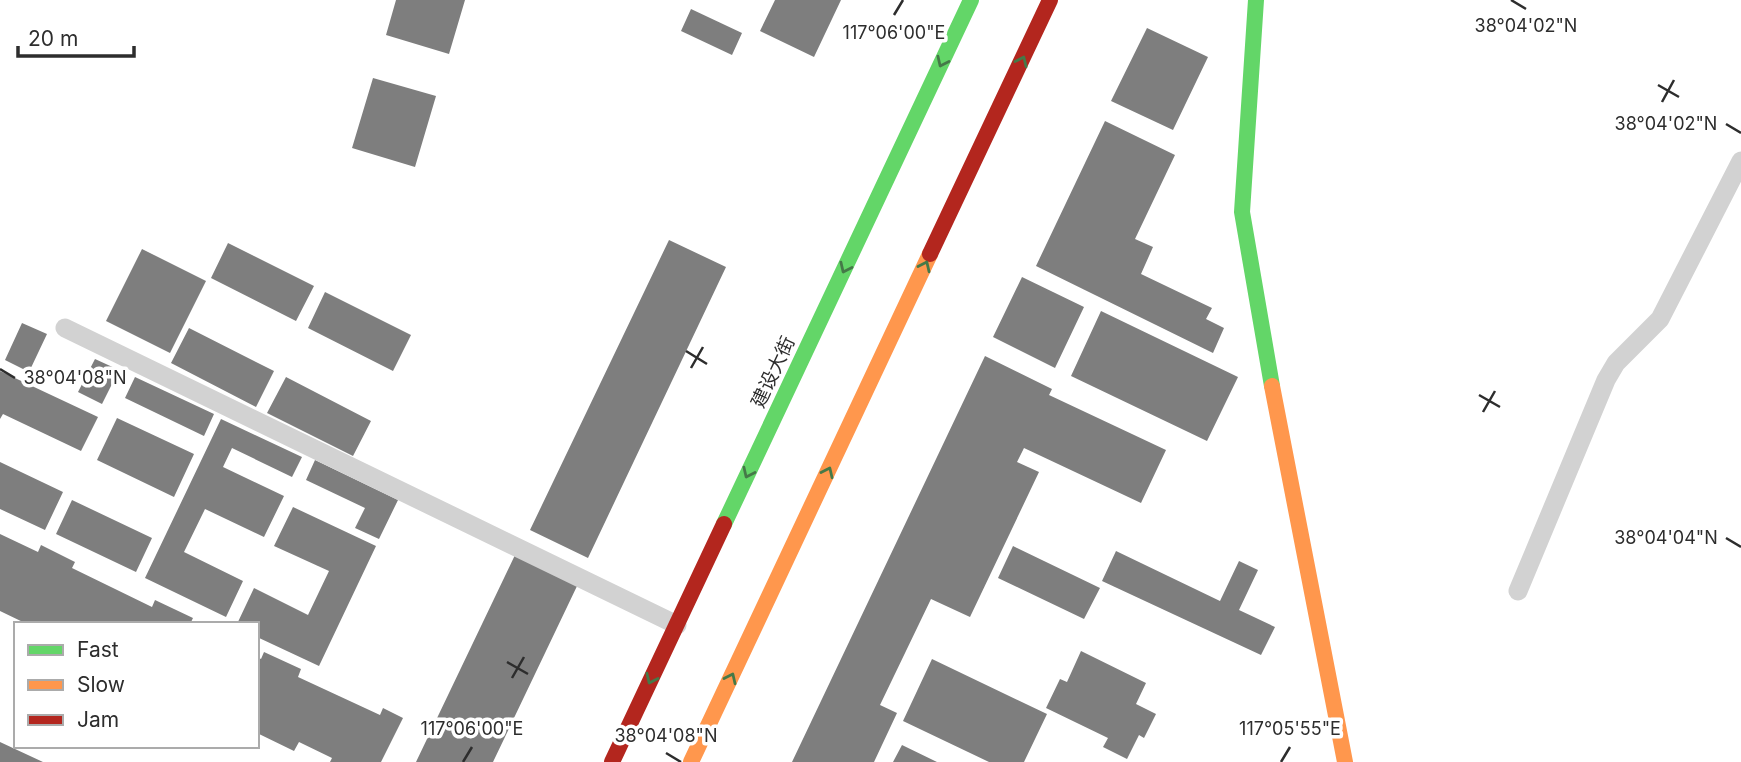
<svg xmlns="http://www.w3.org/2000/svg" width="1741" height="762" font-family="Inter,'Noto Sans SC',sans-serif">
	<rect width="100%" height="100%" fill="#fff"/>
	<path fill="#7e7e7e" d="M 396,0 L 465,0 L 449,54 L 386,35 Z
		M 775,0 L 841,0 L 814,57 L 760,31 Z
		M 691,9 L 742,33 L 732,55 L 681,31 Z
		M 1147,28 L 1208,57 L 1173,130 L 1111,101 Z
		M 373,78 L 436,96 L 415,167 L 352,148 Z
		M 1105,121 L 1175,155 L 1135,239 L 1153,247 L 1141,274 L 1212,308 L 1206,319 L 1224,328 L 1213,353 L 1036,266 Z
		M 669,240 L 726,267 L 588,558 L 530,530 Z
		M 228,243 L 314,286 L 296,321 L 211,278 Z
		M 142,249 L 206,281 L 170,353 L 106,321 Z
		M 1022,277 L 1084,307 L 1055,368 L 993,337 Z
		M 325,292 L 411,335 L 393,371 L 308,328 Z
		M 1101,311 L 1238,377 L 1207,441 L 1071,376 Z
		M 22,323 L 47,334 L 29,372 L 5,360 Z
		M 189,328 L 274,371 L 256,407 L 171,363 Z
		M 985,356 L 1052,389 L 1049,395 L 1166,450 L 1141,503 L 1024,448 L 1017,462 L 1039,472 L 970,617 L 931,599 L 880,705 L 897,713 L 874,762 L 792,762 Z
		M 95,359 L 119,370 L 102,404 L 78,392 Z
		M 0,371 L 98,417 L 81,451 L 3,414 L 0,419 Z
		M 135,377 L 214,414 L 204,436 L 125,398 Z
		M 286,377 L 371,421 L 353,456 L 267,413 Z
		M 117,418 L 194,454 L 174,497 L 97,460 Z
		M 221,419 L 302,457 L 292,477 L 232,448 L 223,467 L 284,496 L 264,537 L 205,509 L 184,552 L 243,581 L 226,617 L 145,578 Z
		M 315,460 L 398,500 L 379,539 L 355,528 L 365,508 L 306,480 Z
		M 0,462 L 63,492 L 45,530 L 0,509 Z
		M 72,500 L 152,538 L 136,572 L 56,534 Z
		M 293,507 L 376,546 L 319,666 L 257,637 L 257,624 L 237,624 L 254,588 L 308,615 L 329,571 L 274,546 Z
		M 0,534 L 38,552 L 41,545 L 75,562 L 72,568 L 152,607 L 155,600 L 193,618 L 190,624 L 27,624 L 0,611 Z
		M 1013,546 L 1100,588 L 1084,619 L 998,578 Z
		M 1116,551 L 1220,601 L 1239,561 L 1258,570 L 1239,610 L 1275,627 L 1261,655 L 1102,581 Z
		M 515,555 L 578,584 L 493,762 L 416,762 Z
		M 1081,651 L 1146,683 L 1136,704 L 1156,714 L 1144,738 L 1139,735 L 1127,759 L 1103,747 L 1108,738 L 1046,708 L 1060,679 L 1067,682 Z
		M 264,652 L 301,669 L 298,677 L 380,715 L 383,708 L 403,718 L 381,762 L 330,762 L 332,758 L 299,742 L 294,751 L 257,733 L 257,657 L 261,659 Z
		M 932,659 L 1047,714 L 1024,762 L 989,762 L 903,721 Z
		M 0,742 L 43,762 L 0,762 Z
		M 902,745 L 937,762 L 893,762 Z"/>
	<g fill="none" stroke-linecap="round" stroke-linejoin="round">
		<path stroke="#d2d2d2" stroke-width="19" d="M 65,328 L 677,625
			M 1518,591 L 1606,380 L 1616,363 L 1660,319 L 1741,161"/>
		<path stroke="#63d668" stroke-width="16" d="M 1256,0 L 1242,212 L 1272,386
			M 724,524 L 971,0"/>
		<path stroke="#ff974d" stroke-width="16" d="M 1272,386 L 1345,762
			M 691,762 L 930,254"/>
		<path stroke="#b3261e" stroke-width="16" d="M 930,254 L 1050,0
			M 612,762 L 724,524"/>
	</g>
	<defs><path id="oneway-chevron" d="M-2-3.5L2.5 0L-2 3.5" fill="none" stroke-width="1.6" stroke-linecap="round" stroke-linejoin="round" transform="scale(1.75)"/></defs>
	<g stroke="#457948">
		<use href="#oneway-chevron" transform="translate(1022 61) rotate(-65)"/>
		<use href="#oneway-chevron" transform="translate(942 62) rotate(115)"/>
		<use href="#oneway-chevron" transform="translate(925 266) rotate(-65)"/>
		<use href="#oneway-chevron" transform="translate(845 268) rotate(115)"/>
		<use href="#oneway-chevron" transform="translate(828 472) rotate(-65)"/>
		<use href="#oneway-chevron" transform="translate(748 473) rotate(115)"/>
		<use href="#oneway-chevron" transform="translate(731 678) rotate(-65)"/>
		<use href="#oneway-chevron" transform="translate(651 679) rotate(115)"/>
	</g>
	<path fill="none" stroke="#2d2d2d" stroke-width="2.5" d="M 1511,0 L 1526,9M 894,15 L 903,0M 1658,85 L 1679,97M 1662,102 L 1674,80M 1726,124 L 1741,133M 686,351 L 707,364M 691,368 L 703,347M 0,369 L 15,378M 1479,395 L 1500,407M 1483,412 L 1495,391M 1726,538 L 1741,547M 507,662 L 528,674M 512,678 L 524,657M 666,753 L 681,762M 463,762 L 472,747M 1281,762 L 1290,747"/>
	<g text-anchor="middle" dominant-baseline="central" stroke-width="7" stroke-linejoin="round" paint-order="stroke">
		<g font-size="19" fill="#2d2d2d" stroke="#fff">
			<text transform="translate(773 372) rotate(-65)">建设大街</text>
		</g>
	</g>
	<g font-size="18" text-anchor="middle" fill="#2d2d2d" stroke="#fff" stroke-width="7" stroke-linejoin="round" paint-order="stroke">
		<text x="1526" y="32">38°04'02"N</text>
		<text x="894" y="39">117°06'00"E</text>
		<text x="1666" y="130">38°04'02"N</text>
		<text x="75" y="384">38°04'08"N</text>
		<text x="1666" y="544">38°04'04"N</text>
		<text x="472" y="735">117°06'00"E</text>
		<text x="1290" y="735">117°05'55"E</text>
		<text x="666" y="742">38°04'08"N</text>
	</g>
	<rect x="14" y="622" width="245" height="126" fill="#ffffff" stroke="#ababab" stroke-width="2"/>
	<rect x="28" y="645" width="35" height="10" fill="#63d668" stroke="#ababab" stroke-width="2"/>
	<text x="77" y="657" font-size="21" fill="#2d2d2d">Fast</text>
	<rect x="28" y="680" width="35" height="10" fill="#ff974d" stroke="#ababab" stroke-width="2"/>
	<text x="77" y="692" font-size="21" fill="#2d2d2d">Slow</text>
	<rect x="28" y="715" width="35" height="10" fill="#b3261e" stroke="#ababab" stroke-width="2"/>
	<text x="77" y="727" font-size="21" fill="#2d2d2d">Jam</text>
	<path d="M18 46v10h116v-10" fill="none" stroke="#2d2d2d" stroke-width="3.5"/>
	<text x="28" y="46" font-size="21" fill="#2d2d2d" stroke="#ffffff" stroke-width="5" paint-order="stroke">20 m</text>
</svg>
